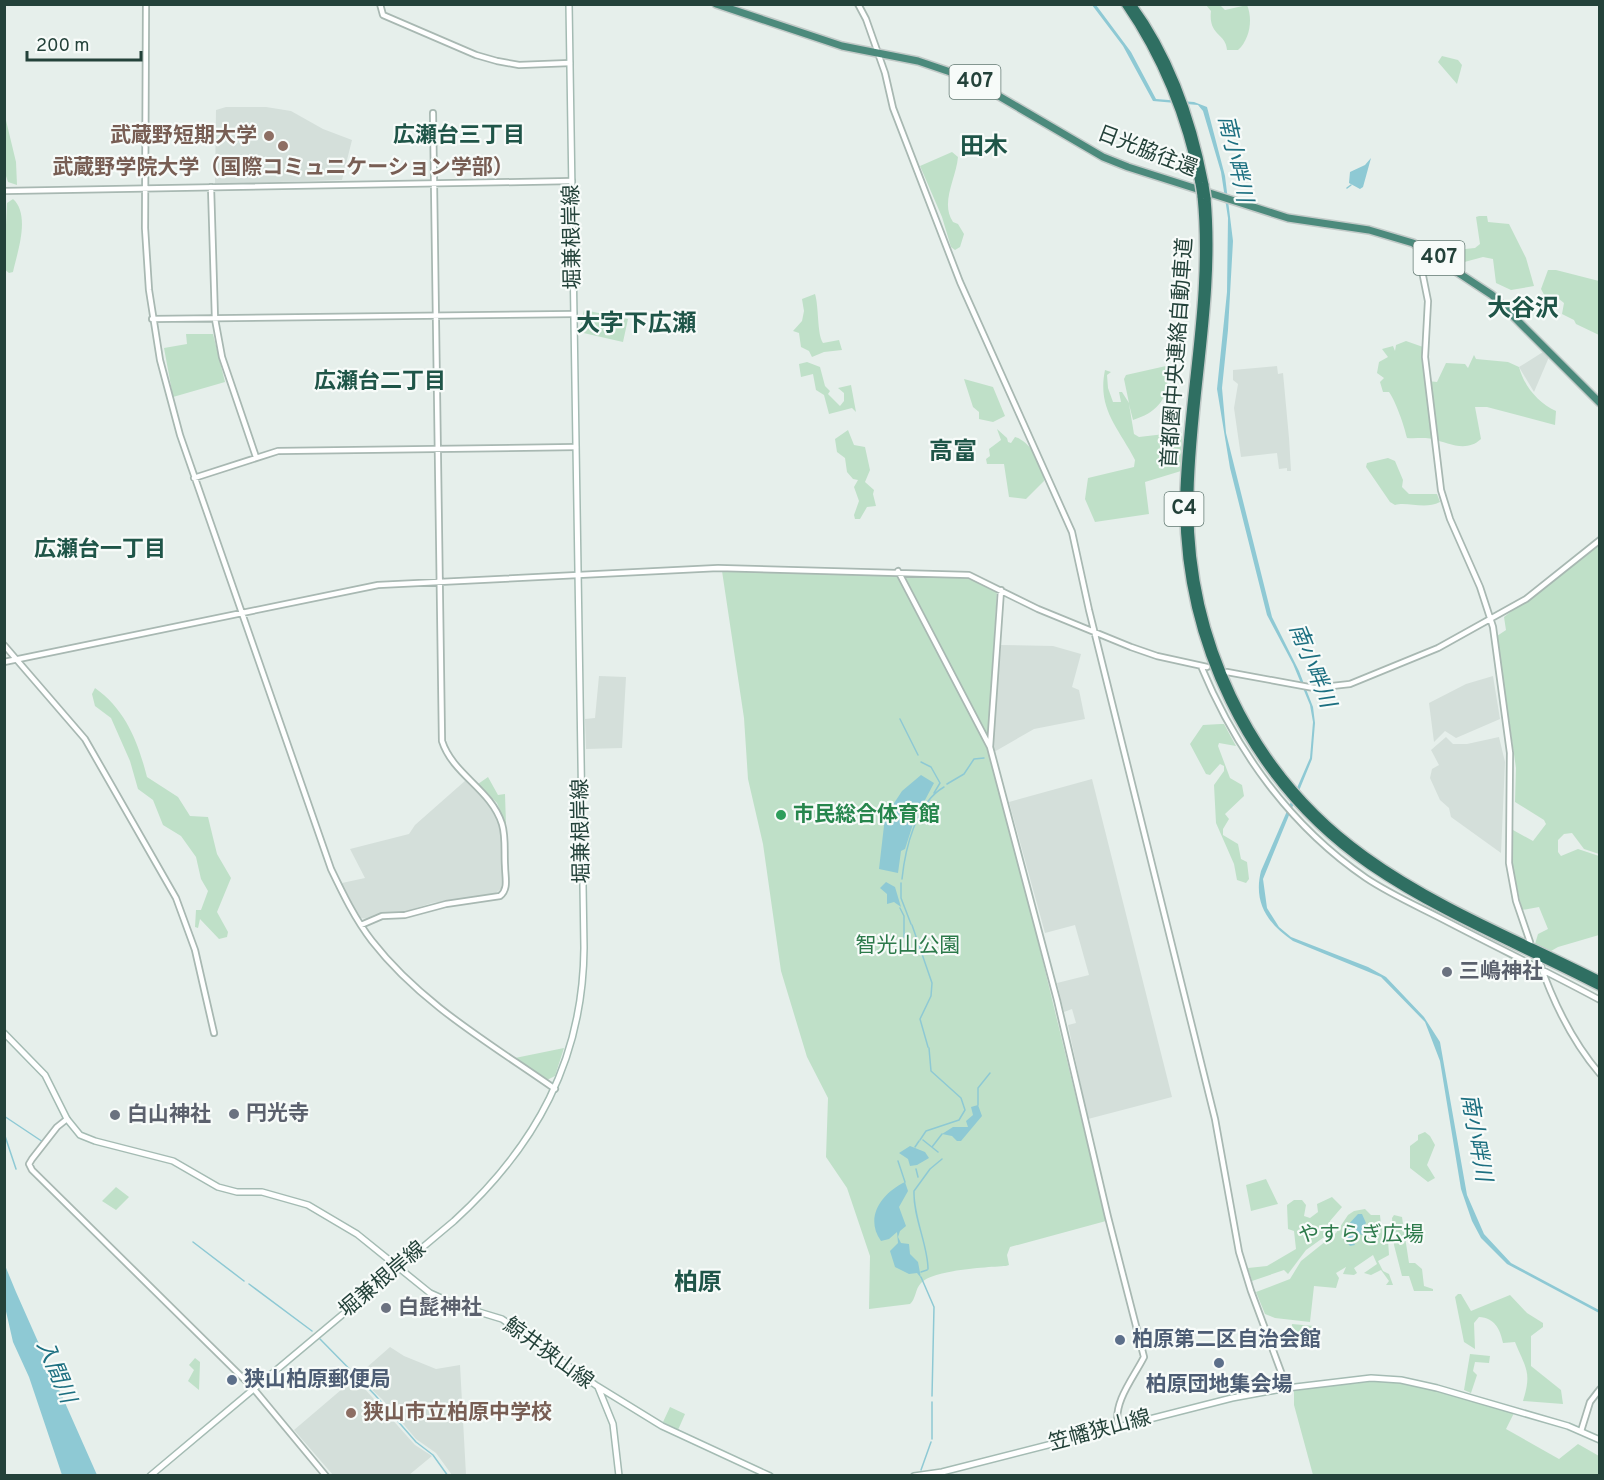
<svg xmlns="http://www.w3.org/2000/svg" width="1604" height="1480" font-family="Overpass,'Noto Sans JP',sans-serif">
	<rect width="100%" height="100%" fill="#e6efeb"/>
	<path fill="#d4dfda" d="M 226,107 L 266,107 L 291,111 L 323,129 L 352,140 L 342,180 L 215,184 L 216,110 Z
		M 1543,352 L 1549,357 L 1534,392 L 1519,367 Z
		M 1277,366 L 1278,374 L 1283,373 L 1289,438 L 1291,471 L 1287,471 L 1287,468 L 1279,469 L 1277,453 L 1241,457 L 1234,408 L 1238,384 L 1233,380 L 1233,370 Z
		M 1001,645 L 1053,646 L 1081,654 L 1072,687 L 1079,690 L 1085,719 L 1034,729 L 994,752 L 992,739 Z
		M 599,676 L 626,677 L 622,748 L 586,749 L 585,719 L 595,718 Z
		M 1493,676 L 1500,719 L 1456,738 L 1445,731 L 1434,742 L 1429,703 L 1466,684 Z
		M 1446,737 L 1453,744 L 1467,744 L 1499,737 L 1505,762 L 1501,853 L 1451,817 L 1449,808 L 1440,800 L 1430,778 L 1432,769 L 1439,765 L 1431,750 Z
		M 1092,779 L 1172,1097 L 1088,1119 L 1068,1025 L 1076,1023 L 1072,1009 L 1064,1012 L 1057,983 L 1089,975 L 1075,925 L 1045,933 L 1009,802 Z
		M 466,780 L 488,801 L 502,830 L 503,879 L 501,889 L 494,894 L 432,903 L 401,913 L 387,912 L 368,919 L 359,918 L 342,883 L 365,878 L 350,849 L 409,834 L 415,825 Z
		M 390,1347 L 404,1356 L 436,1369 L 460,1365 L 466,1475 L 452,1475 L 436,1453 L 416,1439 L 383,1400 L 357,1376 Z
		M 355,1378 L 415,1445 L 432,1456 L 409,1475 L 333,1475 L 294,1430 Z"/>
	<path fill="#bfe0c8" d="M 1206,5 L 1220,5 L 1225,10 L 1247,5 C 1253,19 1250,39 1238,50 L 1227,50 C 1226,33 1208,36 1211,11 Z
		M 1442,56 L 1458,60 L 1462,65 L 1457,84 L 1438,62 Z
		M 4,112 L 16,162 L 17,185 L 8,182 L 5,173 Z
		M 952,152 L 958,157 C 956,179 940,203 953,222 L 958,224 L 964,234 L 960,247 L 955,250 L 951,247 L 942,217 L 920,166 Z
		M 13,199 C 31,215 17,253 13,272 L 9,273 L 4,269 L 7,203 Z
		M 1479,216 L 1487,216 L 1488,222 L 1509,224 L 1526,258 L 1534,286 L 1511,290 L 1496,283 L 1493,259 L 1483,257 L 1457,264 L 1454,262 L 1465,249 L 1475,248 L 1480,244 L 1476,217 Z
		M 1548,270 L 1556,270 L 1599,281 L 1599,335 L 1576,324 L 1574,320 L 1562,314 L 1564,303 L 1559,299 L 1549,304 L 1541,289 Z
		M 815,294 C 819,307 817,334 823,343 L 839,340 L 842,350 L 824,352 L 812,357 L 809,351 L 801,347 L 799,333 L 793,331 L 802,321 L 804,311 L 802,299 Z
		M 584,310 L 628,319 L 623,342 L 579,332 Z
		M 186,334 L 213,334 L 225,382 L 173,397 L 164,348 L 187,344 Z
		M 1406,341 L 1423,347 L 1423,362 L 1428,381 L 1437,382 L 1446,363 L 1465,364 L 1468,368 L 1474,355 L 1476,359 L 1508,362 L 1519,367 C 1524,386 1538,403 1556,411 L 1555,425 L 1487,407 L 1475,407 L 1481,439 C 1466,453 1449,443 1432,439 C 1425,437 1415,439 1407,438 C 1404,425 1396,402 1389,392 L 1383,392 L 1380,382 L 1384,378 L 1377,373 L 1379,362 L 1388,357 L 1382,349 L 1393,346 L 1395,351 L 1396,345 Z
		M 807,362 L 820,367 L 825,386 L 830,391 L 828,394 L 840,406 L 844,401 L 844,393 L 838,388 L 851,385 L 856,412 L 852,408 L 829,414 L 824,395 L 816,390 L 813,374 L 801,377 L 799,364 Z
		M 1166,366 C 1172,394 1160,412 1133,420 L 1129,404 L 1134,434 L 1139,437 L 1182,432 L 1181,471 L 1145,482 L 1149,514 L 1095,522 L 1085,499 L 1088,478 L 1134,467 L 1135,460 C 1118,427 1097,409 1105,370 L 1111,372 L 1107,375 L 1108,388 L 1113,402 L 1121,402 L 1119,392 L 1122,392 L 1129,403 L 1124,379 L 1126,375 Z
		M 964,379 L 993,387 L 1005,416 L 993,422 L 979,419 L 979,412 L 973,407 Z
		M 997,429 L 1007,438 L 1008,442 L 1011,443 L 1015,437 C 1030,441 1044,466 1044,481 L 1026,499 L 1009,497 L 1004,464 L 987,464 L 986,459 L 990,456 L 989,449 L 1001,440 Z
		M 848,430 L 854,445 L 865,447 L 870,470 L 865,482 L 874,490 L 873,494 L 876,506 L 867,507 L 860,519 L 855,519 L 854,515 L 859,501 L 854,487 L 858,480 L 853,479 L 847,472 L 845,458 L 837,452 L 835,439 Z
		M 1388,458 L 1395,461 L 1403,480 L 1402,487 L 1409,494 L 1437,494 L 1440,502 C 1424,510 1407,501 1395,505 L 1390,502 L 1366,467 L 1367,463 Z
		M 1599,543 L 1599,854 L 1584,849 L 1572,833 L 1564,834 L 1558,840 L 1558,852 L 1561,856 L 1578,849 L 1599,856 L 1599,935 L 1558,947 L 1551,951 L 1535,944 L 1538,934 L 1548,929 L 1539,907 L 1522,910 L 1513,868 L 1513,830 L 1533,841 L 1546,824 L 1544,820 L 1515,802 L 1516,768 L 1497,636 L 1506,630 L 1504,617 Z
		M 722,571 L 964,578 L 977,581 L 997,591 L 988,736 L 1106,1221 L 1010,1247 L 1007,1255 L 1009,1265 L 1006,1266 C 988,1267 932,1270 921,1283 C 915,1289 916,1299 910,1304 L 869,1309 L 870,1256 L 847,1188 L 826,1157 L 828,1098 L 807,1057 L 781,971 L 763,844 L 748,779 L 744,718 Z
		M 95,688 C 126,710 138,742 147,777 L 178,797 L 190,816 L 208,817 L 217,854 L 231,878 L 217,912 L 228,932 L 227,937 L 219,939 L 200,919 L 198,928 L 195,927 L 196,910 L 201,910 L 208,891 L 201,879 L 196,857 L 181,836 L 163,825 L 153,800 L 138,789 L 130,761 L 111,718 L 95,706 L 92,694 Z
		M 1221,724 L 1224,724 L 1236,746 L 1219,743 L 1218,746 L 1230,778 L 1242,785 L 1244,796 L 1225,814 L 1229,819 L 1223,829 L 1223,835 L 1238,844 L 1241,859 L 1247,862 L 1249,879 L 1246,883 L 1237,880 L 1234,864 L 1216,823 L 1214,785 L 1224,771 L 1224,766 L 1220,764 L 1210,775 L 1206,774 L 1190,744 L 1203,725 Z
		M 488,777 L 498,795 L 505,794 L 506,825 L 497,803 L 478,784 Z
		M 564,1048 L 555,1076 L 547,1080 L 515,1058 Z
		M 1425,1132 L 1430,1136 L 1435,1145 L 1427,1165 L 1435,1178 L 1428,1182 L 1410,1168 L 1410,1146 L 1418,1140 L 1418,1135 Z
		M 1266,1179 L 1278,1204 L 1251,1211 L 1246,1185 Z
		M 116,1187 L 129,1197 L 116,1210 L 102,1201 Z
		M 1332,1197 L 1342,1207 L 1330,1221 L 1327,1235 L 1306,1250 L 1288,1274 L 1284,1270 L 1252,1281 L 1248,1268 L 1267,1266 L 1296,1249 L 1294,1231 L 1288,1229 L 1287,1205 L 1294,1200 L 1302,1200 L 1306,1205 L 1304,1216 L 1310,1218 L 1318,1212 L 1317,1204 Z
		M 1365,1209 L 1371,1215 L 1380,1215 L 1381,1225 L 1387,1225 L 1389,1255 L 1378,1261 L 1383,1271 L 1389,1274 L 1393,1285 L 1386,1285 L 1389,1281 L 1381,1270 L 1371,1275 L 1364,1273 L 1377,1264 L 1373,1255 L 1354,1268 L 1357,1273 L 1354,1275 L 1343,1274 L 1346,1267 L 1336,1273 L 1339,1278 L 1336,1288 L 1314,1286 L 1310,1322 L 1275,1318 L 1265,1314 L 1256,1292 L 1290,1279 L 1301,1261 L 1336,1233 L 1348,1215 L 1354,1211 Z
		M 1394,1215 L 1402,1217 L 1409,1263 L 1415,1263 L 1422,1269 L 1424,1286 L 1433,1289 L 1433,1291 L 1414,1291 L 1409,1276 L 1402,1276 L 1394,1245 L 1392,1218 Z
		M 1458,1294 L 1461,1294 L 1471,1311 L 1510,1295 L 1527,1313 L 1543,1323 L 1543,1327 L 1531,1336 L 1531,1366 L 1561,1390 L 1563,1404 L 1523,1401 C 1532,1372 1526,1369 1515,1342 L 1503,1343 C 1500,1329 1495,1318 1479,1317 L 1474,1323 L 1475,1349 L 1464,1342 L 1455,1297 Z
		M 1292,1324 L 1314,1326 L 1313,1340 L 1291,1338 Z
		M 1470,1354 L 1490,1356 L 1489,1363 L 1475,1362 L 1473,1371 L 1477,1375 L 1471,1393 L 1464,1390 Z
		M 195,1358 L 200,1362 L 199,1390 L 188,1381 L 194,1370 L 189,1365 Z
		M 1387,1380 L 1430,1389 L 1514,1413 L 1506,1429 L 1559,1459 L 1578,1444 L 1599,1456 L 1599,1475 L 1313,1475 L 1294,1405 L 1294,1390 Z
		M 670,1407 L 685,1414 L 678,1430 L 663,1422 Z"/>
	<path fill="#8ec9d4" d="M 1092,5 L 1096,5 L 1131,52 L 1156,99 L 1194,102 L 1207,107 L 1225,176 L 1233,241 L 1228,330 L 1222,388 L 1226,433 L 1272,617 L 1299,671 L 1313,707 L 1315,723 L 1312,759 L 1263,879 L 1267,908 L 1279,927 L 1291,937 L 1368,967 L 1386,977 L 1424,1017 L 1440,1042 L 1467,1195 L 1484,1234 L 1511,1263 L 1599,1310 L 1599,1313 L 1507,1264 L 1481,1238 L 1472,1221 L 1461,1189 L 1440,1061 L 1425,1022 L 1381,977 L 1293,941 C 1268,924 1253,903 1261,871 L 1310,758 L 1313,722 L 1310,705 L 1293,664 L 1267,615 L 1230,468 L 1217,389 L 1227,292 L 1228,218 L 1221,172 L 1203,111 L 1198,105 L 1153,101 L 1123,46 Z
		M 1371,158 L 1363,187 L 1360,189 L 1349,183 L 1350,172 L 1365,165 Z
		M 921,775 L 934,783 L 914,821 L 905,849 L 901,851 L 898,873 L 879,869 L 885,817 L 902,791 Z
		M 886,882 L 895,887 L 901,907 L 894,902 L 887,904 L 887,894 L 880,888 Z
		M 978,1105 L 982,1116 L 961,1141 L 957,1141 L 952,1136 L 942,1134 L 953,1127 L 968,1127 L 966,1121 L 973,1115 L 971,1107 Z
		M 910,1146 L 925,1152 L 929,1158 L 917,1165 L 910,1166 L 908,1159 L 899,1153 Z
		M 905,1182 L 908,1191 L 899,1207 L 906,1226 L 900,1231 L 898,1237 L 901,1243 L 909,1244 L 910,1254 L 918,1262 L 921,1278 L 917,1273 L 909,1274 L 895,1267 L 890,1251 L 898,1243 L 897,1232 L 889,1239 L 881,1241 C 864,1217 882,1193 905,1182 Z
		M 1358,1214 L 1362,1214 L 1366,1223 L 1362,1228 L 1365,1235 L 1355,1234 L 1352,1239 L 1355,1245 L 1350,1246 L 1344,1239 L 1347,1226 Z
		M 4,1263 L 16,1292 L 97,1475 L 62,1475 L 29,1377 L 13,1342 L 5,1307 Z"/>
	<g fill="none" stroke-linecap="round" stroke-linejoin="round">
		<path stroke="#8ec9d4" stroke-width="1.5" d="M 1347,188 L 1351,185
			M 900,719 L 918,755
			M 921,762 L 931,767 L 940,783 L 934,793
			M 947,784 L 964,774 L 974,759 L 984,758
			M 902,879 C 905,849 916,803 944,787
			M 901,883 L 901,898 L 911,924
			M 900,908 L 904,916 L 904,937
			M 912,925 L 932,983 L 931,996 L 920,1019 L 928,1047
			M 978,1105 L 978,1088 L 990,1073
			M 4,1116 L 43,1142
			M 4,1133 L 16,1169
			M 920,1140 L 926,1131 L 959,1120 L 965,1110 L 961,1098 L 931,1071 L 929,1048
			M 923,1140 L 938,1152
			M 915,1147 L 919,1141
			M 932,1147 L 942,1134
			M 898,1161 L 905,1182
			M 916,1169 L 918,1177
			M 193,1242 L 244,1281
			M 928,1269 C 928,1245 913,1217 914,1191 L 930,1169 L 942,1159
			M 921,1272 L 927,1270
			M 921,1277 L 934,1307 L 932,1396
			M 249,1284 L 312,1331
			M 320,1339 L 375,1395 L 416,1442 L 433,1455 L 448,1476
			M 932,1439 L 932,1402
			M 921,1470 L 931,1442"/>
		<g stroke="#a8b8b2" stroke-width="8">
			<path id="tertiary" d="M 146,4 L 145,228 L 149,290 L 160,360 L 180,435 L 331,869 C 343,894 355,919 372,941 C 421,1004 491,1044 555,1089
				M 380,4 L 383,15 L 476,55 L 497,61 L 519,65 L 570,63
				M 858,4 L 866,19 L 885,73 L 893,108 L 960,282 L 1072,532 L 1089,610 L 1215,1119 L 1239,1252 L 1251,1291 L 1287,1388
				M 211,187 L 215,319 L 222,357 L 256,457
				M 4,191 L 572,181
				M 1429,252 L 1422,271 L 1428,301 L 1425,357 L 1441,490 L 1450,519 L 1480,587 L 1493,627 L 1510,753 L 1509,863 L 1516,901 L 1530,942
				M 152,319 L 574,314
				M 194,478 L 278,451 L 576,447
				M 898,571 L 990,747
				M 1001,590 L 990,747 L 1057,1000 L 1108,1217 L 1144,1357 C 1134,1377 1113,1402 1118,1425
				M 4,645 L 85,739 L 176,898 L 195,950 L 214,1033
				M 4,662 L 378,585 L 718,568 L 969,575 L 1038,609 L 1131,647 L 1157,656 L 1207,667
				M 1201,666 C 1236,750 1290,826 1366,878 C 1393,896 1422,908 1450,923 C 1500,949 1550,973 1600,1000
				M 1227,672 L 1314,688 L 1350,684 L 1438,648 L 1526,599 L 1600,540
				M 361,925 L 382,916 L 405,915 L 446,904 L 500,896 C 509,889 505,877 505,866 C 504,852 506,837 502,824 C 491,789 453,775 442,741 L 433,113
				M 1539,961 C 1553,1002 1571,1040 1600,1074
				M 67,1119 L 57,1127 L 32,1159 L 29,1164 L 32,1170 L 253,1388 L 326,1476
				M 1581,1431 L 1590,1402 L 1600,1389"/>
		</g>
		<g stroke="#a4bbb3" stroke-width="8">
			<path id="secondary" d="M 4,1033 L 45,1075 L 67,1119 L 80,1135 L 95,1141 L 173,1161 L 218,1187 L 237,1192 L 262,1192 L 308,1205 L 357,1234 L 430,1293 L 459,1306 L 502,1319 L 597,1386 L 662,1426 L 770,1476
				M 598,1387 L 613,1424 L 619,1476
				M 150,1476 L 454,1221 C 536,1146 583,1060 584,948 L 569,4
				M 914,1476 L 942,1472 L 1232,1398 L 1287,1388 L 1371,1378 L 1401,1380 L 1437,1388 L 1568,1426 L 1600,1440"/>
		</g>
		<g stroke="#c2cac8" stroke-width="10">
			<path id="trunk" d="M 716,4 L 842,46 L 918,61 L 968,78 L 1103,157 L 1128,167 L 1288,218 L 1369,230 L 1413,243 L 1492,295 L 1600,403"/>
		</g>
		<g stroke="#c2cac8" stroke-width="10">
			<path id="motorway" d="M 1125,4 C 1163,59 1186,118 1199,183
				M 1132,4 C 1171,57 1193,121 1205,185
				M 1201,196 C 1211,295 1188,391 1184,489 C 1179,637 1248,782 1370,866 C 1442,915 1523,947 1600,987
				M 1207,198 C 1216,297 1192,394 1190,493 C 1186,634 1249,772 1365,855 C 1437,907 1521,940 1600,980"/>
		</g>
		<use href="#tertiary" stroke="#fff" stroke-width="4.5"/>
		<use href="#secondary" stroke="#fff" stroke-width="5"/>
		<use href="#trunk" stroke="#4c8a7c" stroke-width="7"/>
		<use href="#motorway" stroke="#2f6f62" stroke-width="7"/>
		<g stroke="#c2cac8" stroke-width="10" stroke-linecap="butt">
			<path id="motorway-bridge" d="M 1199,183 L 1201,196
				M 1205,185 L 1207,198"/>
		</g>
		<use href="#motorway-bridge" stroke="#2f6f62" stroke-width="7"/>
	</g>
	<g fill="#8d6e63" stroke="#f7fbf9" stroke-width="2">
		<circle cx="269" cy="136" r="6"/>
		<circle cx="283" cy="146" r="6"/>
		<circle cx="351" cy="1413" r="6"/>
	</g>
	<circle fill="#2e9e5b" stroke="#f7fbf9" stroke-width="2" cx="781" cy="815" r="6"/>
	<g fill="#6b7280" stroke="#f7fbf9" stroke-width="2">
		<circle cx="1447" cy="972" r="6"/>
		<circle cx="234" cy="1114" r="6"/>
		<circle cx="115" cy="1115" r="6"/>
		<circle cx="386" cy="1308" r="6"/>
	</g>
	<g fill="#5c6f8a" stroke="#f7fbf9" stroke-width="2">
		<circle cx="1120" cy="1340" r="6"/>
		<circle cx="1219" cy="1363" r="6"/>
		<circle cx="232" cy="1380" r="6"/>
	</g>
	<g text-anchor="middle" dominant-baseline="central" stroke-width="4.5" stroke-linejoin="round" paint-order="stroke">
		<g fill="#f7fbf9" stroke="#637a73" stroke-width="1.5">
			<rect x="949.5" y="65" width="51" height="34" rx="4.5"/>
			<rect x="1413.5" y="241" width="51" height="34" rx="4.5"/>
			<rect x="1164.5" y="492" width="39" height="34" rx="4.5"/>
		</g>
		<g font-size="20" font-weight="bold" fill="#24423a">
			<text x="975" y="82">407</text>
			<text x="1439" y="258">407</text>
			<text x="1184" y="509">C4</text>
		</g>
		<g font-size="21" font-weight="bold" fill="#785e54" stroke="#f7fbf9" text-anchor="end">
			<text x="257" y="136">武蔵野短期大学</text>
			<text x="283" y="168" text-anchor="middle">武蔵野学院大学（国際コミュニケーション学部）</text>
			<text x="363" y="1413" text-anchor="start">狭山市立柏原中学校</text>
		</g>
		<g font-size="21" fill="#24423a" stroke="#f7fbf9">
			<text transform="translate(1147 152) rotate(21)">日光脇往還</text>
			<text transform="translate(573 237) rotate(-91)">堀兼根岸線</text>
			<text transform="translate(1178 353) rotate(-86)">首都圏中央連絡自動車道</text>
			<text transform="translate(582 831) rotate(-91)">堀兼根岸線</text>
			<text transform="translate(383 1280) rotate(-40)">堀兼根岸線</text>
			<text transform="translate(548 1354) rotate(36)">鯨井狭山線</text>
			<text transform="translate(1100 1431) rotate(-15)">笠幡狭山線</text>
		</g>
		<g font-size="21" font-weight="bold" fill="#27864d" stroke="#f7fbf9" text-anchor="start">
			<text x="793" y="815">市民総合体育館</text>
		</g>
		<g font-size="21" fill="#2d7a4b" stroke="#f7fbf9">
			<text x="908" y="946">智光山公園</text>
			<text x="1361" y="1235">やすらぎ広場</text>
		</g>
		<g font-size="21" font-weight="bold" fill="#5b616d" stroke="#f7fbf9" text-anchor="start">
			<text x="1459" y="972">三嶋神社</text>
			<text x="246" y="1114">円光寺</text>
			<text x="127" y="1115">白山神社</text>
			<text x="398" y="1308">白髭神社</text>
		</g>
		<g font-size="21" font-weight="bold" fill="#4e5e75" stroke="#f7fbf9" text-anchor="start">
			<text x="1132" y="1340">柏原第二区自治会館</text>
			<text x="244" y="1380">狭山柏原郵便局</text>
			<text x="1219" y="1385" text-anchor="middle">柏原団地集会場</text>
		</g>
		<g font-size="22" font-weight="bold" fill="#1f5548" stroke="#f7fbf9">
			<text x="459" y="136">広瀬台三丁目</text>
			<text x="380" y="382">広瀬台二丁目</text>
			<text x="100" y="550">広瀬台一丁目</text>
		</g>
		<g font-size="22" font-style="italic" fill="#1c6f80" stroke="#f7fbf9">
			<text transform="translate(1234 159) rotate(77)">南小畔川</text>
			<text transform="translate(1311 666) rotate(68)">南小畔川</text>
			<text transform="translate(1475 1138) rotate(80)">南小畔川</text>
			<text transform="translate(55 1372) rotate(67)">入間川</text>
		</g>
		<g font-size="24" font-weight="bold" fill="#1f5548" stroke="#f7fbf9">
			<text x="984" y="148">田木</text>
			<text x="1523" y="310">大谷沢</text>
			<text x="636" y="325">大字下広瀬</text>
			<text x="953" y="453">高富</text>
			<text x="698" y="1284">柏原</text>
		</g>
	</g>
	<rect width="1604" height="1480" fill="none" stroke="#24423a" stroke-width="12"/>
	<path d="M27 51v9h114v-9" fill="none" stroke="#24423a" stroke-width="3"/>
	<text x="36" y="51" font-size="18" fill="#24423a" stroke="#f7fbf9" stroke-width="4.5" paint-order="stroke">200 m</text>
</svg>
